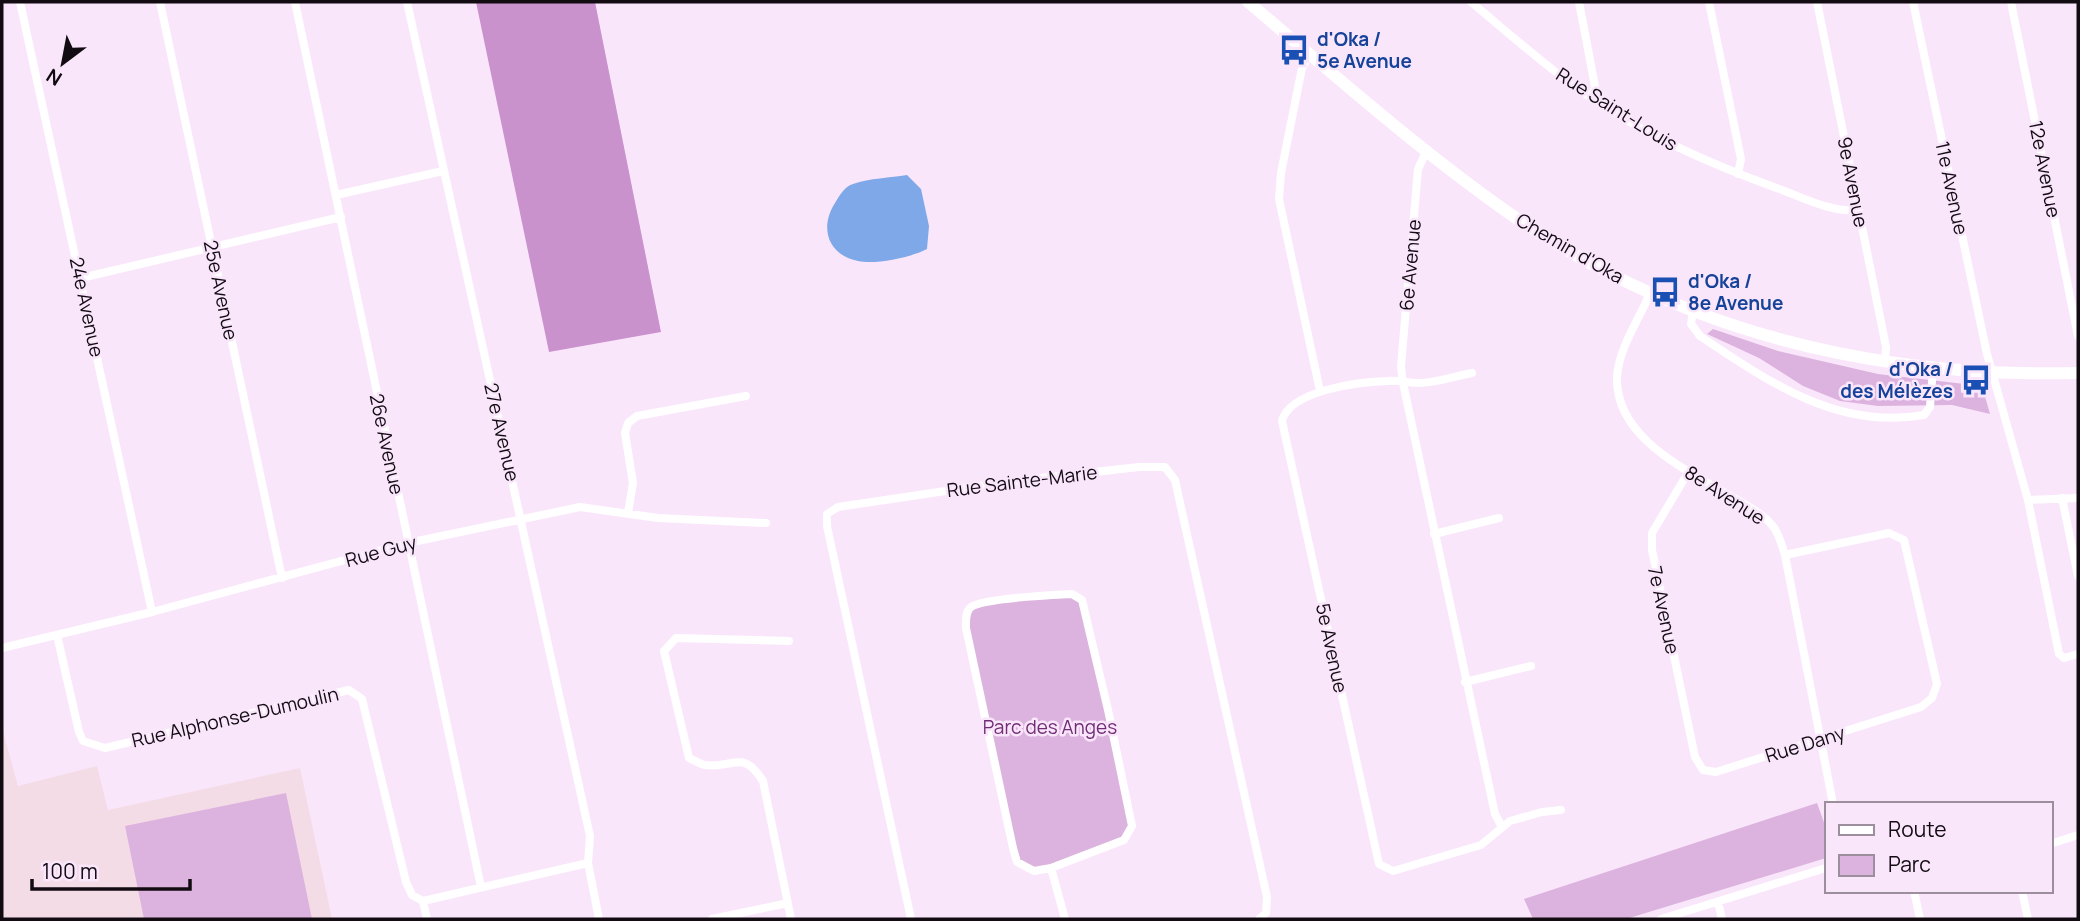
<svg xmlns="http://www.w3.org/2000/svg" width="2080" height="921" font-family="Manrope,sans-serif">
	<rect width="100%" height="100%" fill="#fae6fb"/>
	<path fill="#f4dce7" d="M 2,728 L 18,786 L 97,766 L 108,810 L 300,768 L 332,919 L 2,919 Z"/>
	<path fill="#dcb3de" d="M 1713,329 L 1778,351 L 1878,374 L 1982,386 L 1990,414 L 1952,405 L 1878,406 L 1840,401 L 1803,386 L 1759,358 L 1707,334 Z
		M 1072,594 L 1082,600 L 1132,826 L 1124,840 L 1034,871 L 1017,862 L 966,628 L 971,607 Z
		M 286,793 L 312,919 L 144,919 L 125,826 Z
		M 1817,803 L 1826,828 L 1826,858 L 1626,919 L 1533,919 L 1524,899 Z"/>
	<path fill="#ca92cd" d="M 476,2 L 595,2 L 661,332 L 549,352 Z"/>
	<path fill="#7ea8e8" d="M 907,175 L 921,189 L 929,226 L 927,249 C 912,257 876,265 858,261 C 828,255 819,228 835,203 C 840,195 844,187 853,184 C 870,178 890,178 907,175 Z"/>
	<g fill="none" stroke-linecap="round" stroke-linejoin="round">
		<path stroke="#fff" stroke-width="8" d="M 20,2 L 152,612
			M 160,2 L 282,578
			M 295,2 L 481,887
			M 407,2 L 590,836 L 588,863 L 599,919
			M 1471,2 C 1506,31 1541,62 1578,89 C 1641,134 1710,164 1782,190 C 1806,199 1833,213 1859,210
			M 1579,2 L 1594,81 L 1595,88 L 1591,97
			M 1709,2 L 1741,159 L 1738,174
			M 1817,2 L 1886,347 L 1885,362
			M 1913,2 L 1987,354 L 2028,500 L 2078,498
			M 2011,2 L 2078,336
			M 1310,53 L 1302,68 L 1281,173 L 1279,199 L 1320,391
			M 1427,150 L 1418,169 L 1401,366 L 1403,383 L 1495,814 L 1502,827
			M 336,195 L 443,171
			M 81,278 L 341,217
			M 1650,293 C 1639,320 1619,347 1617,377 C 1615,439 1689,471 1734,498 C 1747,506 1762,513 1772,525 C 1779,533 1782,545 1785,555 L 1833,804
			M 1693,311 L 1691,324 L 1700,336 C 1769,382 1837,430 1924,415 L 1930,407 L 1933,369
			M 1472,373 C 1455,376 1436,383 1419,383 C 1408,383 1397,380 1387,381 C 1359,382 1290,390 1282,421 L 1379,864 L 1393,871 L 1481,845 L 1510,821 L 1542,812 L 1561,810
			M 1689,471 L 1652,533 L 1652,550 L 1695,757 L 1703,770 L 1716,772 L 1921,707 L 1932,698 L 1937,684 L 1904,540 L 1889,533 L 1785,555
			M 2062,498 L 2078,576
			M 2028,500 L 2059,654 L 2064,658 L 2078,654
			M 628,513 L 633,483 L 625,433 L 628,423 L 637,416 L 746,396
			M 1434,534 L 1499,518
			M 1072,594 L 1082,600 L 1108,710 L 1132,826 L 1124,840 L 1051,868 L 1034,871 L 1017,862 L 1013,848 L 966,628 C 966,621 965,612 971,607 C 983,598 1054,595 1072,594 Z
			M 57,635 L 79,732 L 83,741 L 105,748 L 349,690 L 362,699 L 406,882 L 412,895 L 423,901
			M 789,641 L 676,638 L 664,651 L 689,758 C 694,760 700,764 705,765 C 734,769 742,748 763,781 L 791,919
			M 2,648 L 152,612 L 408,543 L 580,507 L 658,518 L 766,523
			M 1465,682 L 1531,666
			M 2050,844 L 2078,835
			M 1051,868 L 1065,919
			M 1914,891 L 1920,919
			M 2022,891 L 2028,919
			M 423,901 L 588,863
			M 423,901 L 427,919
			M 1718,902 L 1722,919
			M 712,919 L 788,903
			M 911,919 L 827,526 L 827,514 L 838,507 L 1006,482 L 1139,467 L 1165,467 L 1175,480 L 1267,897 L 1266,913 L 1259,919
			M 1661,919 L 1826,868"/>
		<path stroke="#fff" stroke-width="12" d="M 1248,2 C 1335,75 1422,153 1516,218 C 1685,333 1875,378 2078,373"/>
	</g>
	<defs>
		<g id="bus-bare" transform="scale(2.415)"><path d="M-5-6H5V4H4V6H2V4H-2V6H-4V4H-5ZM-3.5-4V0h7V-4ZM-3.5 1.2v1.5H-2V1.2ZM2 1.2v1.5H3.5V1.2Z" fill="#1a4fb4" stroke="#fae6fb" stroke-width="2.5" paint-order="stroke"/></g>
	</defs>
	<g fill-rule="evenodd">
		<use href="#bus-bare" x="1294" y="50"/>
		<use href="#bus-bare" x="1665" y="292"/>
		<use href="#bus-bare" x="1976" y="380"/>
	</g>
	<g text-anchor="middle" dominant-baseline="central" stroke-width="5" stroke-linejoin="round" paint-order="stroke">
		<g font-size="19" font-weight="bold" fill="#164399" stroke="#fae6fb" text-anchor="start">
			<text x="1317" y="39">d'Oka /<tspan x="1317" dy="22">5e Avenue</tspan></text>
			<text x="1688" y="281">d'Oka /<tspan x="1688" dy="22">8e Avenue</tspan></text>
			<text x="1953" y="369" text-anchor="end">d'Oka /<tspan x="1953" dy="22">des Mélèzes</tspan></text>
		</g>
		<g font-size="19" fill="#120b12" stroke="#fae6fb">
			<text transform="translate(1617 109) rotate(32)">Rue Saint-Louis</text>
			<text transform="translate(2045 169) rotate(79)">12e Avenue</text>
			<text transform="translate(1853 182) rotate(79)">9e Avenue</text>
			<text transform="translate(1952 188) rotate(78)">11e Avenue</text>
			<text transform="translate(1570 248) rotate(30)">Chemin d'Oka</text>
			<text transform="translate(1410 265) rotate(-85)">6e Avenue</text>
			<text transform="translate(221 290) rotate(78)">25e Avenue</text>
			<text transform="translate(87 307) rotate(78)">24e Avenue</text>
			<text transform="translate(502 432) rotate(77)">27e Avenue</text>
			<text transform="translate(387 444) rotate(78)">26e Avenue</text>
			<text transform="translate(1022 481) rotate(-7)">Rue Sainte-Marie</text>
			<text transform="translate(1725 495) rotate(33)">8e Avenue</text>
			<text transform="translate(381 551) rotate(-15)">Rue Guy</text>
			<text transform="translate(1664 610) rotate(78)">7e Avenue</text>
			<text transform="translate(1332 648) rotate(78)">5e Avenue</text>
			<text transform="translate(235 717) rotate(-13)">Rue Alphonse-Dumoulin</text>
			<text transform="translate(1805 744) rotate(-17)">Rue Dany</text>
		</g>
		<g font-size="19" fill="#702d75" stroke="#fae6fb">
			<text x="1050" y="727">Parc des Anges</text>
		</g>
	</g>
	<rect width="2080" height="921" fill="none" stroke="#120b12" stroke-width="7"/>
	<rect x="1825" y="802" width="228" height="91" fill="#fae6fb" stroke="#9d8e9e" stroke-width="2"/>
	<rect x="1839" y="825" width="35" height="10" fill="#ffffff" stroke="#9d8e9e" stroke-width="2"/>
	<text x="1888" y="837" font-size="21" fill="#120b12">Route</text>
	<rect x="1839" y="855" width="35" height="21" fill="#dcb3de" stroke="#9d8e9e" stroke-width="2"/>
	<text x="1888" y="872" font-size="21" fill="#120b12">Parc</text>
	<g transform="translate(63 63) rotate(212)" stroke="#fae6fb" stroke-width="5" paint-order="stroke">
	<path d="M0-5L12 26L0 18L-12 26Z" fill="#120b12"/>
	<text y="-10" font-size="19" font-weight="bold" text-anchor="middle" fill="#120b12">N</text>
	</g>
	<path d="M32 879v10h158v-10" fill="none" stroke="#120b12" stroke-width="3.5"/>
	<text x="42" y="879" font-size="21" fill="#120b12" stroke="#fae6fb" stroke-width="5" paint-order="stroke">100 m</text>
</svg>
